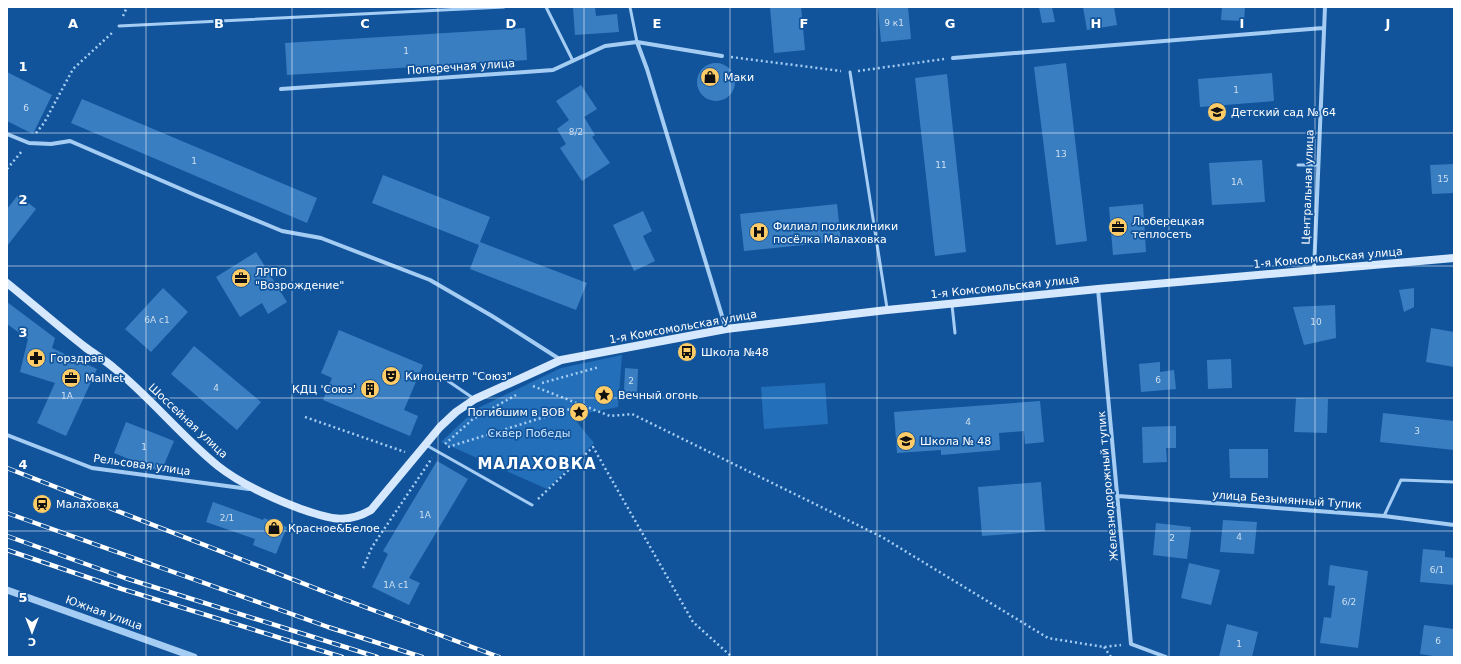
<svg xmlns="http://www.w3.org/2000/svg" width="1461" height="664" font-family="'DejaVu Sans',sans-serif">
	<rect width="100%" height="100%" fill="#12549b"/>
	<path fill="#246fb9" d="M 622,355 L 618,407 L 572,416 L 594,443 L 547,489 L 441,442 L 476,409 L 561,368 Z
		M 825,383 L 828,424 L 764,429 L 761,387 Z"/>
	<path fill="#3a7ec2" d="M 573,7 L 595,7 L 596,16 L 617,14 L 619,32 L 575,35 Z
		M 770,7 L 801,7 L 805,50 L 774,53 Z
		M 878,7 L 908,7 L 911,39 L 881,42 Z
		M 1039,7 L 1052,7 L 1055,22 L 1042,23 Z
		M 1083,7 L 1114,7 L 1117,25 L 1087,30 Z
		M 1222,7 L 1245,7 L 1244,21 L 1221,20 Z
		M 525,28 L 527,60 L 287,75 L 285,43 Z
		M697 82a19 19 0 1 1 38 0a19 19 0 1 1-38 0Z
		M 1066,63 L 1087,241 L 1056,245 L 1034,67 Z
		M 7,72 L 52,95 L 33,134 L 7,121 Z
		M 1272,73 L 1274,101 L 1200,107 L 1198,79 Z
		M 947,74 L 966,252 L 935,256 L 915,78 Z
		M 581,85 L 597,109 L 584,117 L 595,135 L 592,137 L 610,163 L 582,181 L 560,148 L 566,144 L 557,129 L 569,120 L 556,101 Z
		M 82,99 L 317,198 L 307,223 L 71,123 Z
		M 1262,160 L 1265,202 L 1212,205 L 1209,163 Z
		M 1454,164 L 1454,193 L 1432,194 L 1430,165 Z
		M 383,175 L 490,217 L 480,242 L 587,283 L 576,310 L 470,269 L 479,245 L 372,203 Z
		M 18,195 L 36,209 L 7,246 L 7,209 Z
		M 837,204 L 841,241 L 744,251 L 740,214 Z
		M 1143,204 L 1146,252 L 1113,255 L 1109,207 Z
		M 643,211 L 652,231 L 643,236 L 655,261 L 634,271 L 613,225 Z
		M 256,252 L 287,302 L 268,314 L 262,303 L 240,317 L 216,277 Z
		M 163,288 L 188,312 L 151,352 L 125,329 Z
		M 1414,288 L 1414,307 L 1404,312 L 1399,290 Z
		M 7,302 L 55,338 L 52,348 L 97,369 L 66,436 L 37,423 L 55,383 L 20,372 L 28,339 L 7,324 Z
		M 1335,305 L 1336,338 L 1304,345 L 1293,307 Z
		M 1431,328 L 1454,332 L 1454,367 L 1426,362 Z
		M 339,330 L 423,365 L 404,410 L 418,416 L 410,436 L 323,400 L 332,378 L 321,373 Z
		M 194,346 L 261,402 L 237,430 L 171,374 Z
		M 1231,359 L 1232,388 L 1208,389 L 1207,360 Z
		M 1160,362 L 1160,372 L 1174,370 L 1176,389 L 1141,392 L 1139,364 Z
		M 625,368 L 638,369 L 637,394 L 624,393 Z
		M 1296,398 L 1328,399 L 1327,433 L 1294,432 Z
		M 1040,401 L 1044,442 L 1025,444 L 1024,431 L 999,433 L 1000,450 L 941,455 L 941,450 L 897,453 L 894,412 Z
		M 1383,413 L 1454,421 L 1454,450 L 1380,442 Z
		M 126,422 L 174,441 L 161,472 L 114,453 Z
		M 1176,426 L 1176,448 L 1166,448 L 1167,462 L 1143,463 L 1142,427 Z
		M 1229,449 L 1268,449 L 1268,478 L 1230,478 Z
		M 437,461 L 468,479 L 409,578 L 420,583 L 409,605 L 372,587 L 388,554 L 383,551 Z
		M 1041,482 L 1045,531 L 982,536 L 978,487 Z
		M 213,502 L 263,520 L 264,518 L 287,527 L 276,554 L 253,545 L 255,539 L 206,522 Z
		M 1223,520 L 1257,522 L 1254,554 L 1220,552 Z
		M 1156,523 L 1191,527 L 1187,559 L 1153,555 Z
		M 1423,549 L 1445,551 L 1445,557 L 1454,558 L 1454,585 L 1420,582 Z
		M 1189,563 L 1220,570 L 1211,605 L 1181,598 Z
		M 1330,565 L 1368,571 L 1358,648 L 1320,643 L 1324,617 L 1331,618 L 1335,586 L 1328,585 Z
		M 1227,624 L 1258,632 L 1252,657 L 1219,657 Z
		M 1424,625 L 1454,629 L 1454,657 L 1440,657 L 1420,654 Z"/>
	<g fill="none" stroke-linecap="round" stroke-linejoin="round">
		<path stroke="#a5cdf4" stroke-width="2.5" stroke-dasharray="2 3" stroke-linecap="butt" d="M 123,16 L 127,7
			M 731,57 L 841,71
			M 858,71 L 944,59
			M 36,133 L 44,123 L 73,69 L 113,32
			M 7,169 L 22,151
			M 542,383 L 599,367
			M 533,386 L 610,416 L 632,414 L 882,537 L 1048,638 L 1104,647 L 1121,645
			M 305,417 L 405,452
			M 445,444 L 473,419 L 516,395
			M 448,447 L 583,405
			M 538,499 L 593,447 L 693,622 L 732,657
			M 363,568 L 372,547 L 432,458
			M 1104,647 L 1111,657"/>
		<path stroke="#a5cdf4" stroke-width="3" d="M 546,7 L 573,61
			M 630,7 L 637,42
			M 119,26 L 504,7
			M 850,72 L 887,308
			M 1298,165 L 1318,165
			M 952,305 L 955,333
			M 448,381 L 473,398
			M 426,445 L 532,505
			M 1384,516 L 1401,480 L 1454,482"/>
		<path stroke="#a5cdf4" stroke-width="4" d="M 637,42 L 647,69 L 726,329
			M 953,58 L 1323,28
			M 281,89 L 553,70 L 605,46 L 637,42 L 722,56
			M 7,134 L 29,143 L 51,144 L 70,141 L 195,195 L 282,231 L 321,238 L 430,280 L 492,316 L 561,360
			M 1314,270 L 1325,7
			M 1098,289 L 1131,644 L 1166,657
			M 7,435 L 92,468 L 249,489
			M 1118,496 L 1384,516 L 1454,525"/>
		<path stroke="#a5cdf4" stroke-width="7" d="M 7,590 L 194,657"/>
		<path stroke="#d5e8fd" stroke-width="8" d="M 7,283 C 33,304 58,326 85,347 C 94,354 105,360 114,368 C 151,398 181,436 218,466 C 242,485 272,498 301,509 C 327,518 345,525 371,510 L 440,427 L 456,412 L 475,399 L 561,360 L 726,329 L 887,310 L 1098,289 L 1454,258"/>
		<g stroke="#fff" stroke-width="4.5">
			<path id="rail" d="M 7,468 L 338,597 L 499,657
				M 7,513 L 328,627 L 422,657
				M 7,536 L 125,578 L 377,657
				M 7,550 L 122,589 L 342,657"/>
		</g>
		<use href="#rail" stroke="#12549b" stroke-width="3" stroke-dasharray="9" stroke-linecap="butt"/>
	</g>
	<path fill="none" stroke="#fff" stroke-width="1" stroke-opacity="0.55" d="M 146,7 L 146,657M 292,7 L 292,657M 438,7 L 438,657M 584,7 L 584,657M 730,7 L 730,657M 877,7 L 877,657M 1023,7 L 1023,657M 1169,7 L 1169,657M 1315,7 L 1315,657M 7,133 L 1454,133M 7,266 L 1454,266M 7,398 L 1454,398M 7,531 L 1454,531"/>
	<defs>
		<g id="shop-disc" transform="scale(1)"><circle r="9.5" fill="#ffcc68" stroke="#12549b"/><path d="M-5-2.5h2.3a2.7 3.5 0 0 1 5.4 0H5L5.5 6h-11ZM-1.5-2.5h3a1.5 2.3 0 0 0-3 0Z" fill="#111"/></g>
		<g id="school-disc" transform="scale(1)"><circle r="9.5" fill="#ffcc68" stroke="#12549b"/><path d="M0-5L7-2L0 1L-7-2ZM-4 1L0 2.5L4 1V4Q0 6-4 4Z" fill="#111"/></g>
		<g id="office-disc" transform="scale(1)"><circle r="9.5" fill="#ffcc68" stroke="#12549b"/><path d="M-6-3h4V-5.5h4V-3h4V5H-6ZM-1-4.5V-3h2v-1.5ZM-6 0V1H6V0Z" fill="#111"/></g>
		<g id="hospital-disc" transform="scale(1)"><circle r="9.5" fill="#ffcc68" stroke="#12549b"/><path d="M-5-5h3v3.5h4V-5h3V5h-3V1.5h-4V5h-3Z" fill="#111"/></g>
		<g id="bus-disc" transform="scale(1)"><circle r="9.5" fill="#ffcc68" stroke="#12549b"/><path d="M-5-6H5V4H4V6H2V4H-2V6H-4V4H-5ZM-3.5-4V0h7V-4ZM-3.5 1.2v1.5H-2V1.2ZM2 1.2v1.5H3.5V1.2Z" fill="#111"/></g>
		<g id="pharmacy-disc" transform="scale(1)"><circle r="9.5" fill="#ffcc68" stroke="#12549b"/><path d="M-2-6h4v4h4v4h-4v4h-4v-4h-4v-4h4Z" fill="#111"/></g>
		<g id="theatre-disc" transform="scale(1)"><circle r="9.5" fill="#ffcc68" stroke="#12549b"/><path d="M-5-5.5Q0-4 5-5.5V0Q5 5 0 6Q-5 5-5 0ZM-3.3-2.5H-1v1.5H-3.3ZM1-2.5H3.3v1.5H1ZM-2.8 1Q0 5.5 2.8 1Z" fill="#111"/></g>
		<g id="building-disc" transform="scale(1)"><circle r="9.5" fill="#ffcc68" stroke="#12549b"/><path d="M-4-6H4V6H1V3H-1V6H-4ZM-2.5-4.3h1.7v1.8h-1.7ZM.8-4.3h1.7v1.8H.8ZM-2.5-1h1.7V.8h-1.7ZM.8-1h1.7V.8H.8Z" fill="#111"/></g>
		<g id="sight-disc" transform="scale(1)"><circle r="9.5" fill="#ffcc68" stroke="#12549b"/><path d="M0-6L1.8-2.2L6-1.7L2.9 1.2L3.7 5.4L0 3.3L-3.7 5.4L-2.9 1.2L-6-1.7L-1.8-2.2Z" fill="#111"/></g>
		<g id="station-disc" transform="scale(1)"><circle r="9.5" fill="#ffcc68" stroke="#12549b"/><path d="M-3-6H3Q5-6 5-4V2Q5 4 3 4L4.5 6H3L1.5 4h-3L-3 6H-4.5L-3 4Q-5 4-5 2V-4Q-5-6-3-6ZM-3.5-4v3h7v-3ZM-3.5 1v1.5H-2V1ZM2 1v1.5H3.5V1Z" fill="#111"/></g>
	</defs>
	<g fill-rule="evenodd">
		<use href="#shop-disc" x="710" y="77"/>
		<use href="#school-disc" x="1217" y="112"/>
		<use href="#office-disc" x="1118" y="227"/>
		<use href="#hospital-disc" x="759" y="232"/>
		<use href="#office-disc" x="241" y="278"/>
		<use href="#bus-disc" x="687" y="352"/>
		<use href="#pharmacy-disc" x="36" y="358"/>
		<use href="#theatre-disc" x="391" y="376"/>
		<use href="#office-disc" x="71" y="378"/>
		<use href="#building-disc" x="370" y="389"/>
		<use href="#sight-disc" x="604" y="395"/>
		<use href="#sight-disc" x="579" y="412"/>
		<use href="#school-disc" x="906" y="441"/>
		<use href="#station-disc" x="42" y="504"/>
		<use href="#shop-disc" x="274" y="528"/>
	</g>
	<g text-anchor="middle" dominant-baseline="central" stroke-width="3.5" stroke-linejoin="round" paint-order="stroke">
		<g font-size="9" fill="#cedff0">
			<text x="894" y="23">9 к1</text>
			<text x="406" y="51">1</text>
			<text x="1236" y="90">1</text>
			<text x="26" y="108">6</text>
			<text x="576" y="132">8/2</text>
			<text x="1061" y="154">13</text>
			<text x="194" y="161">1</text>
			<text x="941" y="165">11</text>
			<text x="1443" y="179">15</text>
			<text x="1237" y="182">1А</text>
			<text x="157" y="320">6А с1</text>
			<text x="1316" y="322">10</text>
			<text x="1158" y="380">6</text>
			<text x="631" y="381">2</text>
			<text x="216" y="388">4</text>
			<text x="67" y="396">1А</text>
			<text x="968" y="422">4</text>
			<text x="1417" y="431">3</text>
			<text x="144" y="447">1</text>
			<text x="425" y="515">1А</text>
			<text x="227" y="518">2/1</text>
			<text x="1239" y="537">4</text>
			<text x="1172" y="538">2</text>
			<text x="1437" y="570">6/1</text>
			<text x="396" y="585">1А с1</text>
			<text x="1349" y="602">6/2</text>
			<text x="1438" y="641">6</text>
			<text x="1239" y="644">1</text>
		</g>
		<g font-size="11" fill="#fff" stroke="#12549b">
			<text transform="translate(461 67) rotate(-4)">Поперечная улица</text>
			<text transform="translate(1308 187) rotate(-88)">Центральная улица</text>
			<text transform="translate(1328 258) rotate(-5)">1-я Комсомольская улица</text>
			<text transform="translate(1005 287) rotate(-6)">1-я Комсомольская улица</text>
			<text transform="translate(683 327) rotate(-10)">1-я Комсомольская улица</text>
			<text transform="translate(188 421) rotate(43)">Шоссейная улица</text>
			<text transform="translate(142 465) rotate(8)">Рельсовая улица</text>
			<text transform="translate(1108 486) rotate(-95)">Железнодорожный тупик</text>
			<text transform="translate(1287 500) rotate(4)">улица Безымянный Тупик</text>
			<text transform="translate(104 613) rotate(20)">Южная улица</text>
		</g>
		<g font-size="11" fill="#fff" stroke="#12549b" text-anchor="start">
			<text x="724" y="77">Маки</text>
			<text x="1231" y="112">Детский сад № 64</text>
			<text x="1132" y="221">Люберецкая<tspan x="1132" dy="13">теплосеть</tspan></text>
			<text x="773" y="226">Филиал поликлиники<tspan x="773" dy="13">посёлка Малаховка</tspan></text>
			<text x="255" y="272">ЛРПО<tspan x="255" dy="13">"Возрождение"</tspan></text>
			<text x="701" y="352">Школа №48</text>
			<text x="50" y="358">Горздрав</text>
			<text x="405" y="376">Киноцентр "Союз"</text>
			<text x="85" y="378">MalNet</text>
			<text x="356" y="389" text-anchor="end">КДЦ 'Союз'</text>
			<text x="618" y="395">Вечный огонь</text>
			<text x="565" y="412" text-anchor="end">Погибшим в ВОВ</text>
			<text x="920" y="441">Школа № 48</text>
			<text x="56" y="504">Малаховка</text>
			<text x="288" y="528">Красное&amp;Белое</text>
		</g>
		<g font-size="11" fill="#cee6fe" stroke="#12549b">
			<text x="529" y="433">Сквер Победы</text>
		</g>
		<g font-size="15" font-weight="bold" letter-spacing="1" fill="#fff" stroke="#12549b">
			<text x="537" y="464">МАЛАХОВКА</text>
		</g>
	</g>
	<g font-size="13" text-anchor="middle" font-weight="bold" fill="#fff" stroke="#12549b" stroke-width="3.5" stroke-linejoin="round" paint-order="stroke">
		<text x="73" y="28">A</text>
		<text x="219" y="28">B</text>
		<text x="365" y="28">C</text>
		<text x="511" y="28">D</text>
		<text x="657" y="28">E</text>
		<text x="804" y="28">F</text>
		<text x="950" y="28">G</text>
		<text x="1096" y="28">H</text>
		<text x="1242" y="28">I</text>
		<text x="1388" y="28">J</text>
		<text x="23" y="71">1</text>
		<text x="23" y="204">2</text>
		<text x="23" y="337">3</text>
		<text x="23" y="469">4</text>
		<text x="23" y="602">5</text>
	</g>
	<rect width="1461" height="664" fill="none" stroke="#ffffff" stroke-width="16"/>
	<g transform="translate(32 632) rotate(180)" stroke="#12549b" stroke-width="3" paint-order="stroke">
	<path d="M0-3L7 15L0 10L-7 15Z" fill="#ffffff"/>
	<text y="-6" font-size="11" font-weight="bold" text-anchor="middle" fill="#ffffff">С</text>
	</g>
</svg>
